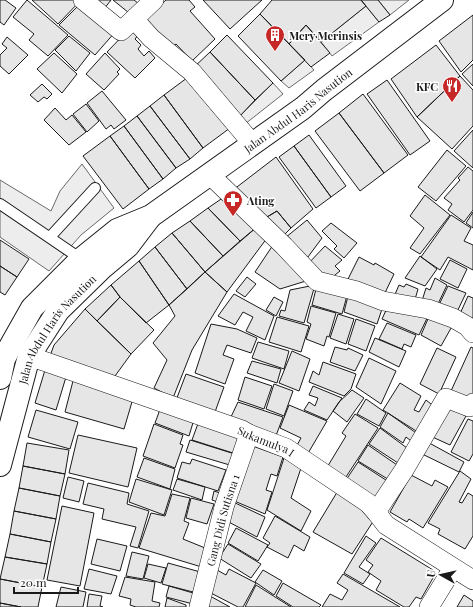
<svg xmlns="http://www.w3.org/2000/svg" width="473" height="607" font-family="'Playfair Display',serif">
	<rect width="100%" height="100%" fill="#fff"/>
	<path fill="#ededed" stroke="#6a6a6a" d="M 378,0 L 409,0 L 390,15 Z
		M 366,6 L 379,22 L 332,56 L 321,42 Z
		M 305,60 L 314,70 L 289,88 L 281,81 Z
		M 273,83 L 283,94 L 245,124 L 238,118 Z
		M 82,164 L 114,208 L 81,235 L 49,271 L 0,237 L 0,180 L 51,211 L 60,191 Z"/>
	<path fill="#e6e6e6" stroke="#1a1a1a" d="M 0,0 L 5,0 L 16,8 L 4,25 L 0,22 Z
		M 27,0 L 68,35 L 48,56 L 29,40 L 34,34 L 13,17 Z
		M 32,0 L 81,0 L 58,24 Z
		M 92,0 L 111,0 L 104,9 Z
		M 113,0 L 134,0 L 143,7 L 134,17 Z
		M 166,0 L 189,0 L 195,7 L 190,11 L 215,39 L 192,61 L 176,44 L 169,49 L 145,19 Z
		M 203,0 L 262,0 L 230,29 Z
		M 272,0 L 361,0 L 366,6 L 321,42 L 306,25 L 289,44 L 260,14 Z
		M 361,0 L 378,0 L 390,15 L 379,22 Z
		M 82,2 L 116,31 L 95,55 L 59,25 Z
		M 260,14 L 305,60 L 281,81 L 238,36 Z
		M 473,15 L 473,60 L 461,72 L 439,41 Z
		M 306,25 L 330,53 L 311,67 L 289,44 Z
		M 132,26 L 140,33 L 135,39 L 141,45 L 138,49 L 144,56 L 149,51 L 155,58 L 135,78 L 107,52 Z
		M 227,35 L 273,83 L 255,100 L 210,52 Z
		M 69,36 L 90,53 L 76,71 L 55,50 Z
		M 7,37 L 28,55 L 9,74 L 0,66 L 0,55 L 7,48 L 2,44 Z
		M 436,45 L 460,76 L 417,117 L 391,79 Z
		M 210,52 L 255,100 L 238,118 L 192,69 Z
		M 54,53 L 77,74 L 62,93 L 37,69 Z
		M 105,53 L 120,69 L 117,72 L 119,74 L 104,90 L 86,74 Z
		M 473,64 L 473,86 L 462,74 Z
		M 191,75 L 230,128 L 203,148 L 164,95 Z
		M 460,76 L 473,90 L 473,126 L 452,149 L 417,117 Z
		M 387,80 L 430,141 L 410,155 L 367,94 Z
		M 42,84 L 52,94 L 47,99 L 44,97 L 38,102 L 30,95 Z
		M 102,91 L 126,120 L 114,129 L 111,125 L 106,129 L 87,103 Z
		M 363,94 L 408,155 L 384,173 L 339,113 Z
		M 164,95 L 203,148 L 190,159 L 150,106 Z
		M 86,104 L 99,121 L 87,132 L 73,114 Z
		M 150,106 L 190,159 L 176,168 L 137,116 Z
		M 55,108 L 66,120 L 72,115 L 86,132 L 69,145 L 44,120 Z
		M 339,113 L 384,173 L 360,191 L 315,131 Z
		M 137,116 L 176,168 L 163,179 L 124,126 Z
		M 124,126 L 163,179 L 149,189 L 110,136 Z
		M 473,130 L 473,168 L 454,151 Z
		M 309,135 L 346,186 L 331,197 L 294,146 Z
		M 110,136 L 149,189 L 123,209 L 83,156 Z
		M 294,146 L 331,197 L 316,208 L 279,157 Z
		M 447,150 L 466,166 L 436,201 L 418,187 Z
		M 276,157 L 313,209 L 291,228 L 277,211 L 262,220 L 233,190 Z
		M 468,167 L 473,171 L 473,210 L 464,222 L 448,210 L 452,204 L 444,198 L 460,180 L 458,178 Z
		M 227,195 L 258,226 L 240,241 L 208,208 Z
		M 425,195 L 450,215 L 420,254 L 410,248 L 424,228 L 410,216 Z
		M 208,208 L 240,241 L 223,256 L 190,221 Z
		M 277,211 L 291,228 L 282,237 L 262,220 Z
		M 473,212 L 473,228 L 466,223 Z
		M 451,215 L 471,228 L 464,241 L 473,245 L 473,270 L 448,257 L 440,270 L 421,257 Z
		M 307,220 L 322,238 L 305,261 L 285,238 Z
		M 190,221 L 223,256 L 205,272 L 172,233 Z
		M 331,223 L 357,243 L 344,258 L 334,249 L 337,246 L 322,231 Z
		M 258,226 L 267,238 L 227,292 L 205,272 Z
		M 172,233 L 205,272 L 187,289 L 155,247 Z
		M 0,240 L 29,259 L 17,277 L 0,266 Z
		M 273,245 L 306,281 L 280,289 L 255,272 Z
		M 325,246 L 342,260 L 335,266 L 340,271 L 330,279 L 322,272 L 317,275 L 306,266 Z
		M 155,247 L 187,289 L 169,305 L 139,261 Z
		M 420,256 L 437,269 L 425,286 L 405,278 Z
		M 359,257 L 374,265 L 375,263 L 394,274 L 383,297 L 347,281 Z
		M 450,260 L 467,269 L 458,288 L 440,279 Z
		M 139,261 L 169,305 L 146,323 L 120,297 L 111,285 Z
		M 0,266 L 17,277 L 5,295 L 0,292 Z
		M 205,272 L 227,292 L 192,350 L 173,398 L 154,388 L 167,360 L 153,343 L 175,316 L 169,305 Z
		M 247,277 L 256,284 L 245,297 L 236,291 Z
		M 435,278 L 447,285 L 436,308 L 421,304 L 426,288 L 430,290 Z
		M 406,284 L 418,289 L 414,303 L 393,299 L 399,285 L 404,287 Z
		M 111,285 L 120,297 L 97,321 L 85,309 Z
		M 315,285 L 304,323 L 279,316 L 281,310 L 285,311 L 290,290 Z
		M 317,285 L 348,292 L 342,314 L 312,305 Z
		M 448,286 L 466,293 L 455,316 L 437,309 Z
		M 349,292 L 383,306 L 377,324 L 344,312 Z
		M 234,294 L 274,316 L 265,340 L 246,331 L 253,317 L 243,312 L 235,325 L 218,316 Z
		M 468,296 L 473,298 L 473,325 L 459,316 Z
		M 120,297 L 154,330 L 131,354 L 97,321 Z
		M 274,297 L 283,302 L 276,316 L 266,310 Z
		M 311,306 L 336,313 L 329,337 L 327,336 L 324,346 L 306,339 L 311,324 L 307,322 Z
		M 388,306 L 430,312 L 419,335 L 382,319 Z
		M 85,309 L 131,354 L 115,376 L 50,356 L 54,345 Z
		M 431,312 L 455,321 L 441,346 L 421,335 Z
		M 338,314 L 354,319 L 346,344 L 330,338 Z
		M 277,317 L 309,326 L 301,352 L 269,342 Z
		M 356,319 L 375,326 L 366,351 L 348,344 Z
		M 387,323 L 416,335 L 411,347 L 404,344 L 402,349 L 379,339 Z
		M 211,324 L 237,329 L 257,338 L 251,353 L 227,345 L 223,355 L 234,359 L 225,384 L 195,373 Z
		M 375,338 L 406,351 L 399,367 L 369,352 Z
		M 258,342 L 289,351 L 284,369 L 252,358 Z
		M 335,347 L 347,350 L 348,348 L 363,355 L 355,371 L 330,362 Z
		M 471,347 L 473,348 L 473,393 L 470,401 L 451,391 Z
		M 437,348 L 456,357 L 439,394 L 420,384 Z
		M 292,351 L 310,359 L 299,391 L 279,383 Z
		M 369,358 L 396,371 L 381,404 L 356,387 Z
		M 252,361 L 281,369 L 277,383 L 247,373 Z
		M 323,362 L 356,374 L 351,389 L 344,396 L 309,382 L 313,371 L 319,375 Z
		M 45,370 L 66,377 L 56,410 L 35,403 Z
		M 186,374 L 224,387 L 215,412 L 175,403 Z
		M 74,377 L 134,395 L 124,429 L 65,412 Z
		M 245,377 L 272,386 L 264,409 L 238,400 Z
		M 400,383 L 421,396 L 414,410 L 419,412 L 426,400 L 436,408 L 421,434 L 383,410 Z
		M 274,384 L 293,391 L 284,416 L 266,409 Z
		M 313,386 L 342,398 L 327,420 L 304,410 L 309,402 L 315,406 L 318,398 L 309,395 Z
		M 352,390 L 364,398 L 347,422 L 333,411 L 339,402 Z
		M 366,399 L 386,413 L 379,426 L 357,414 Z
		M 238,402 L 283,417 L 274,441 L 230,419 Z
		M 162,404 L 195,416 L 189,436 L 155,423 Z
		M 289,405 L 327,421 L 307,455 L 296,447 L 301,438 L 280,428 Z
		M 446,405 L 466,416 L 450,445 L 428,435 Z
		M 36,410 L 78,422 L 70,449 L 28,437 Z
		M 388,413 L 419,435 L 415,444 L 406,437 L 403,443 L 380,427 Z
		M 355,414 L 378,428 L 344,480 L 326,469 L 346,436 L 342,433 Z
		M 200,418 L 242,435 L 236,454 L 192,440 Z
		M 468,419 L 473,421 L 473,454 L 469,461 L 451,452 Z
		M 154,424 L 183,435 L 180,444 L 183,445 L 175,468 L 143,456 Z
		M 380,428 L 407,448 L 398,463 L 369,444 Z
		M 78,435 L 137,448 L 128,487 L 69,473 Z
		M 422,439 L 464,462 L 459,472 L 416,451 Z
		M 190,440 L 238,455 L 233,466 L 186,452 Z
		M 27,443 L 69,450 L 65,474 L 23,466 Z
		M 250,445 L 283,457 L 277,476 L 271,474 L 266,490 L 272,492 L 265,514 L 232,500 Z
		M 368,445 L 400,467 L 391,481 L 358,461 Z
		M 144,458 L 175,469 L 170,489 L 137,477 Z
		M 284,458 L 301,468 L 291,498 L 311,511 L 301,531 L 267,510 Z
		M 192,459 L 226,470 L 218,491 L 177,478 L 182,462 L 190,464 Z
		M 358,462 L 389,482 L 375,505 L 344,483 Z
		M 23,466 L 65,474 L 60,496 L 19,488 Z
		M 460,471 L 471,479 L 459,502 L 462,503 L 468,493 L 473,496 L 473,536 L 465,549 L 438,534 L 440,529 L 428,523 Z
		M 411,475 L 432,486 L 435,480 L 448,487 L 423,528 L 409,519 L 407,522 L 390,512 Z
		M 68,477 L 84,481 L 79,502 L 63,498 Z
		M 136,479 L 172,490 L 164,515 L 129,502 Z
		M 177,479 L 205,487 L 202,500 L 173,490 Z
		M 88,483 L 129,493 L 127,504 L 149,511 L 138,548 L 130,546 L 136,527 L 102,519 L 104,509 L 83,504 Z
		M 19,488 L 60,496 L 56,519 L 14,511 Z
		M 339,489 L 376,517 L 352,554 L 313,532 Z
		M 214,491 L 226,495 L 223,504 L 212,500 Z
		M 172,494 L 190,498 L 184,521 L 189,523 L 183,539 L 210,550 L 205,568 L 139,548 L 151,513 L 165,516 Z
		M 191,498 L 214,504 L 207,524 L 186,518 Z
		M 231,501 L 265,517 L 257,537 L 223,519 Z
		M 62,506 L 94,513 L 80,586 L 47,580 Z
		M 14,511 L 56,519 L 51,542 L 10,534 Z
		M 275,516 L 310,537 L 304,551 L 294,545 L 288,558 L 267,547 L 270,543 L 263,538 Z
		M 236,528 L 268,545 L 258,561 L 228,543 Z
		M 10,534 L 51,542 L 47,564 L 5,557 Z
		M 366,536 L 376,543 L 359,567 L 370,574 L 363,584 L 344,573 Z
		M 381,538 L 433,570 L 429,576 L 433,578 L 421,599 L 416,597 L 409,607 L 404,607 L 376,590 L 381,581 L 368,572 L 373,565 L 366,560 Z
		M 97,539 L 127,546 L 120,571 L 91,564 Z
		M 228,544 L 261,564 L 251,578 L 219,558 Z
		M 132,552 L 149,556 L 143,579 L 126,576 Z
		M 5,557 L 47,564 L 42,587 L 0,579 Z
		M 168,563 L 204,573 L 193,592 L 162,584 Z
		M 148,564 L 166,568 L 161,583 L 144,578 Z
		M 89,569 L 117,576 L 111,594 L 84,589 Z
		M 229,569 L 256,583 L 243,607 L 238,607 L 207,591 L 217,570 L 226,575 Z
		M 263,570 L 282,581 L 274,595 L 255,582 Z
		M 343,574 L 400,607 L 322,607 L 330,594 L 342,600 L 348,590 L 337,583 Z
		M 125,577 L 155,582 L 152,601 L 160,603 L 159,607 L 136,607 L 130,605 L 131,599 L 119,596 Z
		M 0,579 L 42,587 L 38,607 L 21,607 L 0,603 Z
		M 283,583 L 321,605 L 319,607 L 293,607 L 276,596 Z
		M 256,585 L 291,607 L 245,607 Z
		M 169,586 L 200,595 L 197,605 L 166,597 Z
		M 61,587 L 86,592 L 83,607 L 56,607 Z
		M 89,594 L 102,596 L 100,606 L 103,607 L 87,607 Z
		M 464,595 L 473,601 L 473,607 L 457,607 Z
		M 210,596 L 230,607 L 204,607 Z
		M 167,598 L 186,605 L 186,607 L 165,607 Z
		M 0,603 L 21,607 L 0,607 Z"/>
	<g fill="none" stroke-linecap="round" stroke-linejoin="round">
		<g stroke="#1a1a1a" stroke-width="12">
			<path id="service" d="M 0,204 L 81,259
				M 50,237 L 95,188"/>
		</g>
		<g stroke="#1a1a1a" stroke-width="20">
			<g id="minor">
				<path d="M 83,0 L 121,31 L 134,19"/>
				<path d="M 154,0 L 134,19 L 151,38 L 192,72 L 252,143"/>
				<path d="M 209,174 L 284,246 L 317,281 L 357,291 L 383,301 L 428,309 L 453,318 L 467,326 L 473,333"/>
				<path id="s1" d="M 29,356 L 242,430 L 249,434 L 286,448 L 368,503 L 376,512 L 386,525 L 473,580"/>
				<path d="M 376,512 L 404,470 L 446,398 L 469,407 L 472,406 L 473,403"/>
				<path id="s2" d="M 199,607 L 224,507 L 249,434"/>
				<path d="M 429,607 L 453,568"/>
			</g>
		</g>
		<g stroke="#1a1a1a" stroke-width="24">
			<g id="trunk">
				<path id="s3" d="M 0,378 L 4,359 L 10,347 L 32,308 L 81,259 L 117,230 L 151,216 L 303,108 L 324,90 L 442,0"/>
				<path id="s4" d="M 0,465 L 29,356 L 58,311 L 103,267 L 128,246 L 150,217"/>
			</g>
		</g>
		<use href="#service" stroke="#fff" stroke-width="10"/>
		<use href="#minor" stroke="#fff" stroke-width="19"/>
		<use href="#trunk" stroke="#fff" stroke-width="22"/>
	</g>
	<defs>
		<g id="building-pin" transform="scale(1)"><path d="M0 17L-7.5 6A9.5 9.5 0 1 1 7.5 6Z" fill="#c62828" stroke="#fff"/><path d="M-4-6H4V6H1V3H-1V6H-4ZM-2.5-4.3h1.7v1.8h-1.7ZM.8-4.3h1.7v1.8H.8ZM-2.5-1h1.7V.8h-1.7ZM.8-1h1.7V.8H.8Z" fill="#fff"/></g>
		<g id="restaurant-pin" transform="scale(1)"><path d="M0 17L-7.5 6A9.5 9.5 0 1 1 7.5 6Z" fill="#c62828" stroke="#fff"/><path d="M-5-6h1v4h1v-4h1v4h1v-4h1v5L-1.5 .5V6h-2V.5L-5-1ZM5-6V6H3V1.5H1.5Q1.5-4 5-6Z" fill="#fff"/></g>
		<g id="pharmacy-pin" transform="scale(1)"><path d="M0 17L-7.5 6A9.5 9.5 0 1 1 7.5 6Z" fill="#c62828" stroke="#fff"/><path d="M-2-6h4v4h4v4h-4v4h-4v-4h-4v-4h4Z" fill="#fff"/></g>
	</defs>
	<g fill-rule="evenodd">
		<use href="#building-pin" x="275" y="35"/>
		<use href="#restaurant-pin" x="452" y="86"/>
		<use href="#pharmacy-pin" x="233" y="200"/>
	</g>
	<g text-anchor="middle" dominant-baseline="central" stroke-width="3" stroke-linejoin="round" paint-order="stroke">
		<g font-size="11" font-weight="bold" fill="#1a1a1a" stroke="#fff" text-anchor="start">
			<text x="289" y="35">Mery Merinsis</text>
			<text x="438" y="86" text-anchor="end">KFC</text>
			<text x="247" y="200">Ating</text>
		</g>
		<g font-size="11" fill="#1a1a1a" stroke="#fff">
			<text stroke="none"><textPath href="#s3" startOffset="411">Jalan Abdul Haris Nasution</textPath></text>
			<text stroke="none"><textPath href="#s4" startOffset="150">Jalan Abdul Haris Nasution</textPath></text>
			<text stroke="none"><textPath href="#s1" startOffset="252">Sukamulya I</textPath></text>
			<text stroke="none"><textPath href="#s2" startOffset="90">Gang Didi Sutisna 1</textPath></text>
		</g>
	</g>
	<g transform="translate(441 575) rotate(278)" stroke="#ffffff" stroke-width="3" paint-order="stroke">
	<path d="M0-3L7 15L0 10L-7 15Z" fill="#1a1a1a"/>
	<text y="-6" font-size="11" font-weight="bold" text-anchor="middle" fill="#1a1a1a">U</text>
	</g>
	<path d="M14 587v6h64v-6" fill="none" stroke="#1a1a1a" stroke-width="2"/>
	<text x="20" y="587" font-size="12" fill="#1a1a1a" stroke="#ffffff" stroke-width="3" paint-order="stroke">20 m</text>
</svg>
